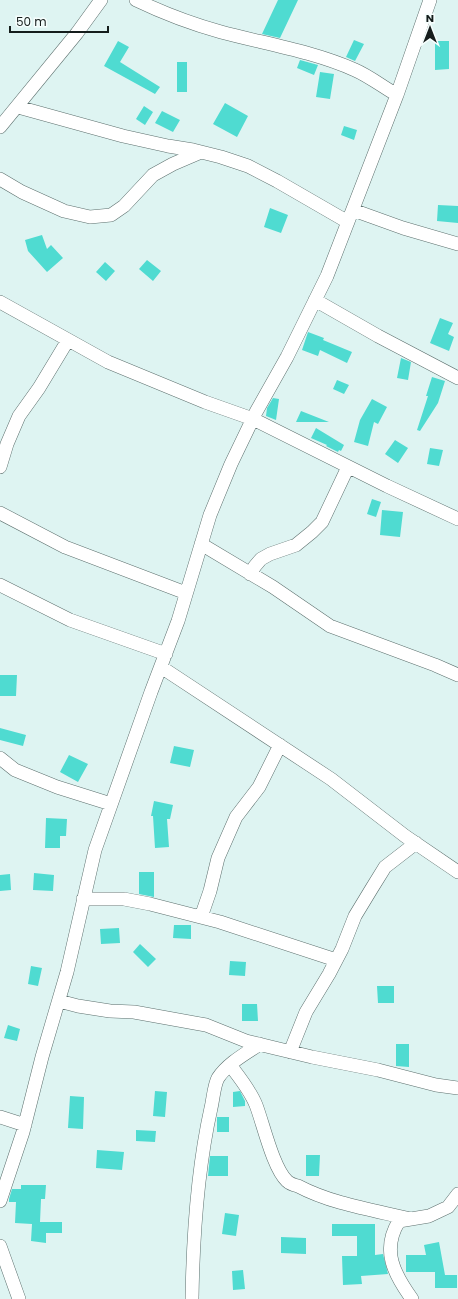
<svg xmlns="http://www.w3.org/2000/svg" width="458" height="1299" font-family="Poppins,sans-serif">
	<rect width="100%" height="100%" fill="#def4f2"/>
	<path fill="#4fdbd1" d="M 278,0 L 298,0 L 280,38 L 262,34 Z
		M 354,40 L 364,44 L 355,61 L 346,57 Z
		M 118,41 L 129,47 L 120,62 L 160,87 L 155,94 L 104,66 Z
		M 435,41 L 449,41 L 449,69 L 435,70 Z
		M 300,60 L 318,65 L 314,75 L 297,68 Z
		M 177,62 L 187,62 L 187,92 L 177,92 Z
		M 320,72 L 334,74 L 330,99 L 316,97 Z
		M 225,103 L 248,116 L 237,137 L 213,124 Z
		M 144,106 L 153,112 L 145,125 L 136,119 Z
		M 162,111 L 180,120 L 173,132 L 155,123 Z
		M 344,126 L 357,130 L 354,140 L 341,135 Z
		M 438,205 L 458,206 L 458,223 L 437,221 Z
		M 270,208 L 288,215 L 281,233 L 264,227 Z
		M 42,235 L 47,249 L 51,245 L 63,258 L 47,272 L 28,251 L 25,240 Z
		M 147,260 L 161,271 L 153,281 L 139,269 Z
		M 105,262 L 115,271 L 106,281 L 96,272 Z
		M 440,318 L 453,323 L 448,334 L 454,337 L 449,351 L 430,343 Z
		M 308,332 L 324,338 L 323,340 L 352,352 L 347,363 L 320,350 L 318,356 L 302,350 Z
		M 401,358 L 411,362 L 408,380 L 397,378 Z
		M 432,377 L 445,381 L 438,403 L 420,431 L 417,430 L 428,396 L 426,396 Z
		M 337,380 L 349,385 L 344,394 L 333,389 Z
		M 273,398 L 279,399 L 276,420 L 266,416 L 267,408 Z
		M 372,399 L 387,407 L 378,424 L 374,422 L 368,446 L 354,442 L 360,420 Z
		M 301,411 L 329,422 L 296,422 Z
		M 316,428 L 344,445 L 341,451 L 339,450 L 338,452 L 326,446 L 327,445 L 311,438 Z
		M 395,440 L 408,448 L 398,463 L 385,454 Z
		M 430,448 L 443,450 L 439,466 L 427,464 Z
		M 372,499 L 381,502 L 376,517 L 367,514 Z
		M 382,510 L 403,512 L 400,537 L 380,535 Z
		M 0,675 L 17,675 L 16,696 L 0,696 Z
		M 0,728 L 26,735 L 23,746 L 0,740 Z
		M 174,746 L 194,750 L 190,767 L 170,763 Z
		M 69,755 L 88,764 L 78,782 L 60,772 Z
		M 154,801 L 173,805 L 170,819 L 167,819 L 169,847 L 155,848 L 153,816 L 151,816 Z
		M 46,818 L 67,819 L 66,836 L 60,836 L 60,848 L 45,848 Z
		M 139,872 L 154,872 L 154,897 L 139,894 Z
		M 34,873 L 54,875 L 53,891 L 33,890 Z
		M 10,874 L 11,890 L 0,891 L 0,875 Z
		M 174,925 L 191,925 L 191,939 L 173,938 Z
		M 119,928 L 120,943 L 101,944 L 100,929 Z
		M 140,944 L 156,959 L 148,967 L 133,952 Z
		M 230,961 L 246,962 L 245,976 L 229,975 Z
		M 31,966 L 42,968 L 38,986 L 28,984 Z
		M 377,986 L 394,986 L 394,1003 L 378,1003 Z
		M 242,1004 L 257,1004 L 258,1021 L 242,1021 Z
		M 8,1025 L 20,1029 L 17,1041 L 4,1038 Z
		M 396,1044 L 409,1044 L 409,1067 L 396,1066 Z
		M 155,1091 L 167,1092 L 165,1117 L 153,1116 Z
		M 240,1091 L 245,1101 L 245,1106 L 233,1107 L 233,1092 Z
		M 70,1096 L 84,1097 L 83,1129 L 68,1128 Z
		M 217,1117 L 229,1117 L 229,1132 L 217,1132 Z
		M 136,1130 L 156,1131 L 155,1142 L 136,1141 Z
		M 97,1150 L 124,1152 L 122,1170 L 96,1168 Z
		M 306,1155 L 320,1155 L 319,1176 L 306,1176 Z
		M 210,1156 L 228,1156 L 228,1176 L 208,1176 Z
		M 21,1185 L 46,1185 L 45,1199 L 41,1199 L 40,1222 L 62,1222 L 62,1233 L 46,1233 L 46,1243 L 31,1241 L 32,1224 L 15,1223 L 16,1202 L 9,1202 L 9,1199 L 12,1189 L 21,1189 Z
		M 225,1213 L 239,1215 L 236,1236 L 222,1234 Z
		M 332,1224 L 375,1224 L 375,1255 L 383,1254 L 388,1274 L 361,1276 L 362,1284 L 343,1285 L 342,1256 L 357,1256 L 357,1236 L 332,1236 Z
		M 281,1237 L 306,1238 L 306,1254 L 281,1253 Z
		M 439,1242 L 445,1275 L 457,1275 L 457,1288 L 435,1288 L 435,1272 L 406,1272 L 406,1255 L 426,1255 L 424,1245 Z
		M 243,1270 L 245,1289 L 233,1290 L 232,1271 Z"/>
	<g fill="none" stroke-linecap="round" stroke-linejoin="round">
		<g stroke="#5d706e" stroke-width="14">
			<path id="minor" d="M 136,0 C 163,13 192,24 221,32 C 266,44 312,51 355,70 C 369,76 383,87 397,95
				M 18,107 L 123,136 L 168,146 L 193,150 L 221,157 L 248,166 L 277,181 L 348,222
				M 0,127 L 77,33 L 101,0
				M 0,179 L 22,192 L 64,211 L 90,217 L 111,215 L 124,206 L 153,175 L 173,164 L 201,152
				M 353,210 L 403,228 L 458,244
				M 315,300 L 378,336 L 458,378
				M 0,302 L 108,362 L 205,402 L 253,419 L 387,486 L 458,519
				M 0,467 L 7,444 L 19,416 L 39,388 L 68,340
				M 0,513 L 65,547 L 186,593
				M 201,544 L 273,587 L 330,626 L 435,665 L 458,675
				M 250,574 L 255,566 L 261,559 L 270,554 L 296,545 L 312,532 L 322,522 L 348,467
				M 0,585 L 70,620 L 166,654
				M 161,667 L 331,779 L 405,836 L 458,872
				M 0,758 L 15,770 L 57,787 L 111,804
				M 83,899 L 124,899 L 150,904 L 220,922 L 336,960
				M 201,917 L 210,891 L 218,858 L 236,817 L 259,787 L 280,745
				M 59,1001 L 78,1006 L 110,1011 L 134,1012 L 206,1025 L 246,1041 L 312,1057 L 378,1070 L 436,1085 L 458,1088
				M 290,1052 L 306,1012 L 329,974 L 342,949 L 355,916 L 372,888 L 385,867 L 416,843
				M 230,1065 C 239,1077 250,1090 256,1105 C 263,1123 273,1168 287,1181 C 289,1183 294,1185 298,1186 C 332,1204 373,1210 411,1219
				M 0,1117 L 25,1125
				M 0,1201 L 23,1132 L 42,1057 L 67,972 L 95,850 L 151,692 L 178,621 L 210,515 L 231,464 L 256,412 L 287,357 L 327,276 L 397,95 L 430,0
				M 0,1246 L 19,1299
				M 192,1299 C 193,1235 197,1171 211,1108 C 213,1100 214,1085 218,1078 C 228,1063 245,1054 260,1044
				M 412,1299 C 394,1274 381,1250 399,1221 L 429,1216 L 448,1207 L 458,1194"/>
		</g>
		<use href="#minor" stroke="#fff" stroke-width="13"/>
	</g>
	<g transform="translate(430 28)" stroke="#f6fefd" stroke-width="3" paint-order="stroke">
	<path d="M0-3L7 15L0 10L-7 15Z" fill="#151d1c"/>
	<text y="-6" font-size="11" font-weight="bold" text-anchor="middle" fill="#151d1c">N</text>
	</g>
	<path d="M10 26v6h98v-6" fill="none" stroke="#151d1c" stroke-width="2"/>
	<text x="16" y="26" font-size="12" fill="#151d1c" stroke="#f6fefd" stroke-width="3" paint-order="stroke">50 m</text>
</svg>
